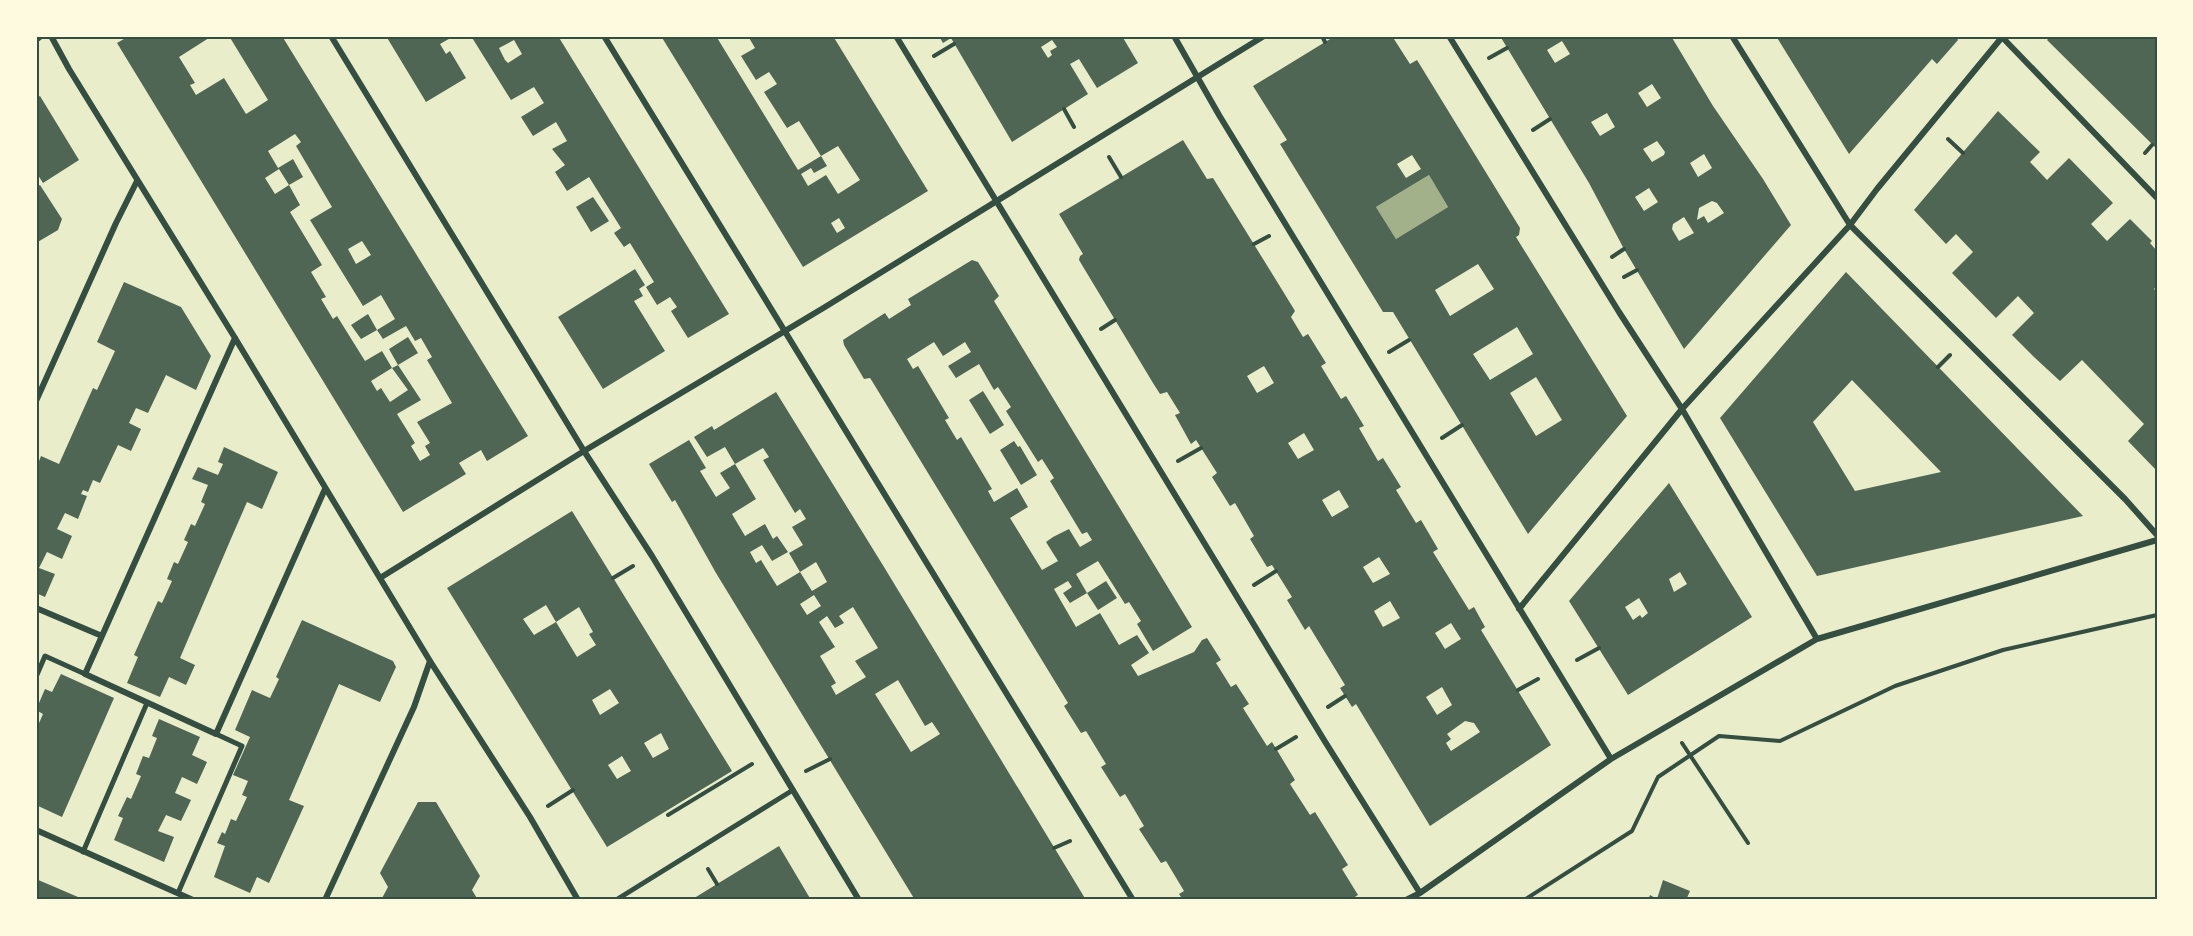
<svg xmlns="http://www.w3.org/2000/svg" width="2193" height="936" font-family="Cabin,sans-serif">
	<rect width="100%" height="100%" fill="#e9edc9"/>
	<path fill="#a3b18a" d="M 1429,175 L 1448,207 L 1396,239 L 1376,207 Z"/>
	<path fill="#4f6655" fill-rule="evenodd" d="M 129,36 L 212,36 L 179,57 L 195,83 L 190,85 L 196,95 L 224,78 L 246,114 L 268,100 L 229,36 L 282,36 L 528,436 L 487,461 L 481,450 L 459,463 L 466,474 L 403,512 L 117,43 ZM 295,134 L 301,142 L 296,146 L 332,207 L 310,220 L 363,306 L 381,295 L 395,319 L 377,330 L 383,339 L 406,326 L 415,341 L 421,338 L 432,357 L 427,360 L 452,403 L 417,422 L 430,443 L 425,446 L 430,455 L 420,461 L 411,446 L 415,443 L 397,414 L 421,400 L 398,365 L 418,353 L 408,337 L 389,349 L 398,365 L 392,368 L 408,390 L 390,402 L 381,388 L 377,391 L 371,381 L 392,368 L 382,351 L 365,361 L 337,316 L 333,319 L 321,299 L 326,297 L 311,272 L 322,265 L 290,212 L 300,205 L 289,185 L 303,177 L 293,159 L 278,168 L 268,151 ZM 279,169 L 289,185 L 275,194 L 265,178 ZM 362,241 L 371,255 L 356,264 L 348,249 Z
		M 386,36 L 454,36 L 440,44 L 446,54 L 450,51 L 466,78 L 426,102 Z
		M 471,36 L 558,36 L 729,314 L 688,338 L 671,311 L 677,307 L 670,297 L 657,305 L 646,287 L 654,282 L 630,243 L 624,247 L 614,233 L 621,228 L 589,177 L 567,191 L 555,172 L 565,165 L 552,149 L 567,141 L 556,122 L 533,136 L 521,117 L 544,103 L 534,87 L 511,100 ZM 514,40 L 522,54 L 508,63 L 505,60 L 499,48 Z
		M 661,36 L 716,36 L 798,170 L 821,156 L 827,166 L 814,173 L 811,168 L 801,174 L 808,186 L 826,175 L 838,194 L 860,180 L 838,146 L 821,156 L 799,121 L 787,128 L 764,92 L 777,84 L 769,72 L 756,80 L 741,56 L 755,48 L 748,36 L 833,36 L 928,191 L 803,267 ZM 839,218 L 845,228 L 837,233 L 831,223 Z
		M 939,36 L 1122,36 L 1138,63 L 1097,88 L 1079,59 L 1070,64 L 1088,94 L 1012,142 L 951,38 L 943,43 ZM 1052,40 L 1057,47 L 1050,51 L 1052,55 L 1048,58 L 1041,47 Z
		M 1335,36 L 1392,36 L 1410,64 L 1417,60 L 1520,228 L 1519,235 L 1516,237 L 1627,416 L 1528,534 L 1393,312 L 1383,312 L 1280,144 L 1287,140 L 1253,86 ZM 1412,155 L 1421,169 L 1406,178 L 1397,164 ZM 1429,175 L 1448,207 L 1396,239 L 1376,207 ZM 1478,264 L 1494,289 L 1450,316 L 1435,290 ZM 1517,327 L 1533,354 L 1490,380 L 1473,354 ZM 1536,377 L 1562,420 L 1536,436 L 1510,393 Z
		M 1500,36 L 1671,36 L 1713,106 L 1763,179 L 1791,225 L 1684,349 L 1624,249 L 1589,183 ZM 1562,41 L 1570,54 L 1555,63 L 1547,50 ZM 1652,84 L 1661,98 L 1647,107 L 1638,93 ZM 1607,113 L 1615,127 L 1600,136 L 1591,122 ZM 1657,141 L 1665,152 L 1664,155 L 1652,162 L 1643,149 ZM 1704,154 L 1712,168 L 1698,177 L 1690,163 ZM 1649,188 L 1658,202 L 1644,211 L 1635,197 ZM 1712,201 L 1717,203 L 1724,213 L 1708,223 L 1704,216 L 1697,220 L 1699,208 ZM 1684,217 L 1694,233 L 1679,241 L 1672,229 L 1673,224 Z
		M 1776,36 L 1956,36 L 1958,40 L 1937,64 L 1932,59 L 1849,154 Z
		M 2051,36 L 2157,36 L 2157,149 L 2047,40 Z
		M 40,96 L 79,160 L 43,183 L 36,172 L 36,98 Z
		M 1998,111 L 2040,152 L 2030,162 L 2047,180 L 2069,158 L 2113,203 L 2091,224 L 2107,241 L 2130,219 L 2152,241 L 2150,243 L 2157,251 L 2157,286 L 2154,289 L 2157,292 L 2157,471 L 2128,441 L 2144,424 L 2082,360 L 2060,381 L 2034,357 L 2012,335 L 2034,313 L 2018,296 L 1996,318 L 1952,273 L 1973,252 L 1956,234 L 1946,244 L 1914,210 Z
		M 1183,140 L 1207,179 L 1213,178 L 1292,306 L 1295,311 L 1291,317 L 1303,337 L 1308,334 L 1326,363 L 1321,366 L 1341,399 L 1346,396 L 1364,426 L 1359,428 L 1378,461 L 1383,458 L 1401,487 L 1396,490 L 1416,523 L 1421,520 L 1438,549 L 1433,552 L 1469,610 L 1474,607 L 1485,627 L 1481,630 L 1551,745 L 1430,826 L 1356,704 L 1352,707 L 1340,688 L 1345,685 L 1309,626 L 1305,630 L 1287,600 L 1292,597 L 1272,565 L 1267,567 L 1250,539 L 1254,536 L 1235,503 L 1230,506 L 1212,477 L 1217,473 L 1196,440 L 1191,444 L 1175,415 L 1180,413 L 1167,392 L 1160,394 L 1153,383 L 1079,260 L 1080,256 L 1083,254 L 1059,214 ZM 1264,366 L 1274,383 L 1257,393 L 1247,376 ZM 1304,433 L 1314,450 L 1298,459 L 1288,443 ZM 1339,490 L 1349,507 L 1332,517 L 1322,500 ZM 1379,557 L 1390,574 L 1373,583 L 1363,567 ZM 1390,601 L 1400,618 L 1383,627 L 1374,611 ZM 1451,623 L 1461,639 L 1445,649 L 1435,633 ZM 1442,687 L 1452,705 L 1437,715 L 1426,697 ZM 1465,721 L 1474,723 L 1480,732 L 1451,751 L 1446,743 L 1451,739 L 1447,734 Z
		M 40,185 L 62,219 L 58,230 L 36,243 L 36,187 Z
		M 593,197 L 609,221 L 591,232 L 576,207 Z
		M 972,260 L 978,262 L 999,296 L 994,301 L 1192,627 L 1153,651 L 1137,624 L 1141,621 L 1129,602 L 1125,604 L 1098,561 L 1076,574 L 1087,593 L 1070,603 L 1063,593 L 1072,587 L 1068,581 L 1054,589 L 1076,627 L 1100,613 L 1119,645 L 1137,635 L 1149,653 L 1131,665 L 1138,676 L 1194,652 L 1202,640 L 1207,638 L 1221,660 L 1216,663 L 1231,687 L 1236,684 L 1249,704 L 1243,708 L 1267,746 L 1272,742 L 1295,780 L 1290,784 L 1310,815 L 1315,812 L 1348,865 L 1342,869 L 1358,895 L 1350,900 L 1183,900 L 1179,894 L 1184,891 L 1166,861 L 1161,863 L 1139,829 L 1144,826 L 1125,794 L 1120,797 L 1101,767 L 1106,764 L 1086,731 L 1081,733 L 1064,706 L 1068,703 L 872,381 L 870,378 L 864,379 L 844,345 L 843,340 L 846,338 L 885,313 L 889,319 L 911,305 L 908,299 ZM 934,342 L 943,356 L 965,342 L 971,352 L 948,366 L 956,378 L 979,364 L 994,390 L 998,387 L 1011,407 L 1006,411 L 1038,462 L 1042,459 L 1054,478 L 1050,481 L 1082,534 L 1087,532 L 1092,540 L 1080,547 L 1069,529 L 1053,537 L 1046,542 L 1058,561 L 1042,570 L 1010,518 L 1028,507 L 1017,488 L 994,502 L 988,491 L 992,489 L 961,437 L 957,440 L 945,420 L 949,418 L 918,366 L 913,369 L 907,359 Z
		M 635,269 L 645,285 L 639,289 L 643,296 L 634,301 L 665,351 L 603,389 L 558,317 Z
		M 1846,272 L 2083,516 L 1817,576 L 1720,418 ZM 1852,380 L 1941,472 L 1855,491 L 1813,422 Z
		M 124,282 L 181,307 L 211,356 L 196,390 L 166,375 L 148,413 L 136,408 L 129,423 L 141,429 L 131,451 L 118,445 L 100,483 L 93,480 L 88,492 L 83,490 L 81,494 L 87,496 L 78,519 L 65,513 L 57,529 L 72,536 L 62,559 L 47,552 L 39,568 L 55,574 L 45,597 L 36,593 L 36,485 L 39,477 L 36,476 L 36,469 L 41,456 L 59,464 L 93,388 L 97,390 L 115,351 L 97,342 Z
		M 368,314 L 377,330 L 361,339 L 351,325 Z
		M 983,391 L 1004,425 L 990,434 L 969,400 Z
		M 776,392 L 884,567 L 1086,900 L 915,900 L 716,573 L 675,500 L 672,502 L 649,464 L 689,440 L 706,468 L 700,471 L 716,497 L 730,488 L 720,473 L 735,464 L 725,447 L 707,457 L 694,437 L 712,426 L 714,430 ZM 763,448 L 769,457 L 763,460 L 795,513 L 800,509 L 806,519 L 792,527 L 803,545 L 789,553 L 800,572 L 816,562 L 827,582 L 812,591 L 800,572 L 777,586 L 761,560 L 756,563 L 750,552 L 762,545 L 772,561 L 788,552 L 777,536 L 773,539 L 765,524 L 745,536 L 732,514 L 756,499 L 735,464 ZM 814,595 L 821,606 L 807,615 L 800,604 ZM 853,607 L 878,648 L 855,661 L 866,677 L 836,695 L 831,686 L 836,683 L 820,656 L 835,647 L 819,622 L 827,616 L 835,628 L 844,623 L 839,616 ZM 898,680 L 925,726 L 932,722 L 940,734 L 911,752 L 875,694 Z
		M 1014,441 L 1018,447 L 1020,446 L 1037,475 L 1021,485 L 1000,450 Z
		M 224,447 L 278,472 L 262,509 L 247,502 L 230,541 L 180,658 L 195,665 L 186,685 L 169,677 L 160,697 L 127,683 L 138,657 L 134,655 L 158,601 L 162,603 L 172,581 L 167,579 L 174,562 L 178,564 L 188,542 L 184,540 L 191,524 L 195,526 L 205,504 L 201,502 L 208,485 L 192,479 L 198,467 L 218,475 L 223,464 L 218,462 Z
		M 1669,483 L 1752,617 L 1628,695 L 1569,601 ZM 1680,572 L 1687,584 L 1674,592 L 1669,579 ZM 1639,598 L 1648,613 L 1642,618 L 1640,615 L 1633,620 L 1625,607 Z
		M 572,511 L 732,771 L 607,847 L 447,588 ZM 546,605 L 556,622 L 579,607 L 593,632 L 589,634 L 596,645 L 577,657 L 556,622 L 534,635 L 523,619 ZM 610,689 L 619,703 L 600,715 L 592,700 ZM 661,733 L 669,749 L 653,758 L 644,743 ZM 622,756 L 631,771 L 617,779 L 608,765 Z
		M 1106,581 L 1117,598 L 1098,610 L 1087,593 Z
		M 302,620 L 393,661 L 396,667 L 380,702 L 339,684 L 289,800 L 304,806 L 269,883 L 257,877 L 250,893 L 214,877 L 225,846 L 217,843 L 222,832 L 225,834 L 231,819 L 236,821 L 247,797 L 242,795 L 248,781 L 233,775 L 250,737 L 235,730 L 252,690 L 270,698 L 279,679 L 276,677 Z
		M 61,674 L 114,698 L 62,817 L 36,805 L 36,730 L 43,714 L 36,710 L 45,689 L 52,692 Z
		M 159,719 L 200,737 L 192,755 L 207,762 L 197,784 L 182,777 L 175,793 L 191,800 L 181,821 L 166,815 L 158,831 L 174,837 L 164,862 L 114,840 L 123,818 L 118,816 L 127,797 L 131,799 L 141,776 L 136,774 L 143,756 L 149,758 L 157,738 L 152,736 Z
		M 418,802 L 436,802 L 480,876 L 472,890 L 478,900 L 381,900 L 388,887 L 380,873 Z
		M 779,846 L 811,900 L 691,900 Z
		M 36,879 L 85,900 L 36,900 Z
		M 1663,880 L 1690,891 L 1686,900 L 1648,900 L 1650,895 L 1657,899 Z"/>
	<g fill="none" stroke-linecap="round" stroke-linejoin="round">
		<path stroke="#344e41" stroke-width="4" d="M 1322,36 L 1325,42
			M 934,56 L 954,44
			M 1489,58 L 1507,48
			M 1064,109 L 1074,127
			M 1533,130 L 1550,119
			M 1948,139 L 1963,153
			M 2145,153 L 2152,145
			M 1109,157 L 1121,177
			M 1254,244 L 1269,236
			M 1612,257 L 1624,249
			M 1624,277 L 1637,270
			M 1101,329 L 1115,320
			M 1389,352 L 1409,340
			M 1938,367 L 1950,355
			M 1442,438 L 1462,425
			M 1178,461 L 1201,448
			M 613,578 L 633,566
			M 1254,585 L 1276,571
			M 1577,660 L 1599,648
			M 1518,690 L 1538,679
			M 1328,707 L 1345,696
			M 1682,743 L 1748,843
			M 1276,749 L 1296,737
			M 806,771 L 830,759
			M 548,806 L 573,790
			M 668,815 L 752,764
			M 1054,848 L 1070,841
			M 708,869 L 717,884
			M 1524,900 L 1632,831 L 1658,777 L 1719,736 L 1780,741 L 1895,686 L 2003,650 L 2157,615"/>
		<path stroke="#344e41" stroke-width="5" d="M 36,677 L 45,656 L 85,674
			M 83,852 L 147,703
			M 178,893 L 242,746 L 216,734
			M 616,900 L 793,790"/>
		<path stroke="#344e41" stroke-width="6" d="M 51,36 L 69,69 L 235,338 L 430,661 L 530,817 L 578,900
			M 331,36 L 584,451 L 652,556 L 859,900
			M 604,36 L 1133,900
			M 896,36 L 1324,740 L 1420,893
			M 1174,36 L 1219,115 L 1611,759
			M 1449,36 L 1619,312 L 1682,409 L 1817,639
			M 1732,36 L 1850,225 L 2125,499 L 2157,535
			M 2001,36 L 2157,198
			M 36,40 L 41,36
			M 235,338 L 85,674 L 216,734 L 325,489
			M 36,401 L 116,223 L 137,181
			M 380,578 L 584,451 L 825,307 L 1264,36
			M 36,608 L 102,636
			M 1519,609 L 1682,409 L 1850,225 L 1877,189 L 2003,36
			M 36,830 L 193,900
			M 325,900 L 414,707 L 430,661
			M 1406,900 L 1420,893 L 1611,759 L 1817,639 L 2157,540"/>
	</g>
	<rect width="2193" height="936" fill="none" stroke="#fefae0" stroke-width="75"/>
	<rect x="38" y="38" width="2118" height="860" fill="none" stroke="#344e41" stroke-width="2"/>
</svg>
